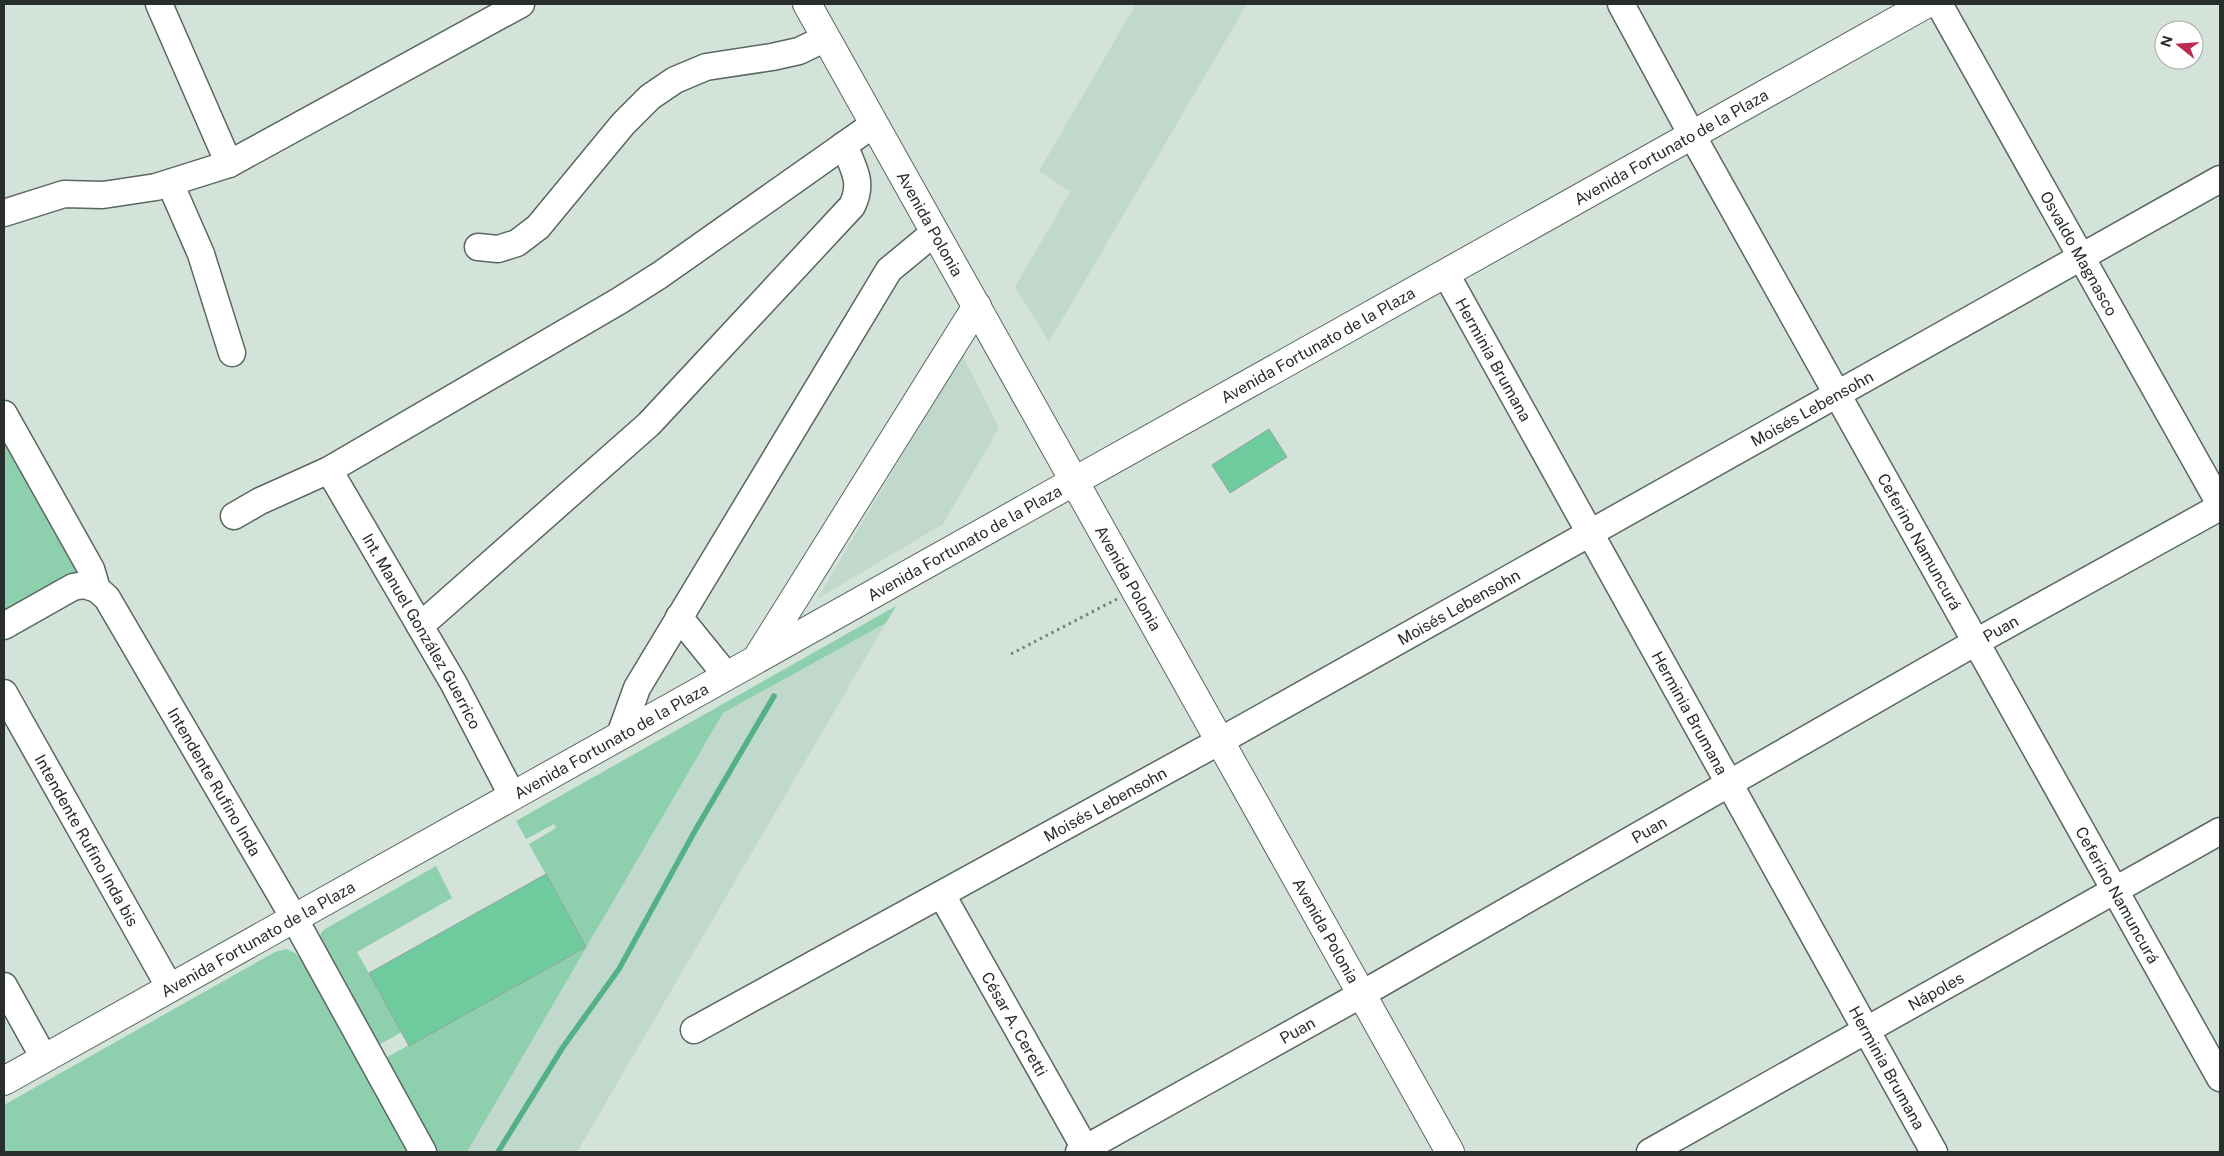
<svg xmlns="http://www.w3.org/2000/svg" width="2224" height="1156" font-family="'Public Sans',sans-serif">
	<rect width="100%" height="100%" fill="#d3e3da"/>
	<path fill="#c1d9cc" d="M 1136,4 L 1247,4 L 1049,342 L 1015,287 L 1070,192 L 1039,171 Z
		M 962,354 L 999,428 L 943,524 L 817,599 Z
		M 886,623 L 577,1152 L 467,1152 L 723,713 Z"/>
	<path fill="#8ed0ae" d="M 4,428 L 83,571 L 4,616 Z
		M 896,606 L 886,623 L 723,713 L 467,1152 L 433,1152 L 382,1060 L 586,947 L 529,844 L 556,828 L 554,824 L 526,839 L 516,821 Z
		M 436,866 L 452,898 L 357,952 L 402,1032 L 375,1047 L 320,942 L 321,933 L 325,929 Z
		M 286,949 L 295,953 L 302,961 L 407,1152 L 4,1152 L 4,1105 L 275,952 Z"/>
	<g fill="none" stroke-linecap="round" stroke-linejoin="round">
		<path stroke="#53b185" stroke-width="5.5" d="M 498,1152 L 563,1047 L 619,969 L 696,829 L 774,696"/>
	</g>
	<path fill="#6ecb9e" stroke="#94a39a" d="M 1269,429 L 1287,457 L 1230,493 L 1212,465 Z
		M 546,874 L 586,947 L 409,1046 L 369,973 Z"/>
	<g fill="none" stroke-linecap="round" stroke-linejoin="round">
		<g stroke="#596760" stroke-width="29">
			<g id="minor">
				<path d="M 159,4 L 229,164"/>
				<path id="s1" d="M 1621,4 L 1692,135 L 2220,1078"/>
				<path id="s2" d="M 1939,4 L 2220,504"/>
				<path d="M 170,183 L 201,254 L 232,353"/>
				<path d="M 4,213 L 64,194 L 103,195 L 156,187 L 229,164 L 521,4"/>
				<path d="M 478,247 L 498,249 L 517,243 L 538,227 L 623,124 L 650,97 L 675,80 L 706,67 L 772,57 L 799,51 L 826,38"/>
				<path id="s3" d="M 1446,274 L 1934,1152"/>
				<path id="s4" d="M 4,414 L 91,569 L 97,589 L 107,598 L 294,918 L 423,1152"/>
				<path id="s5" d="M 329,470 L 454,684 L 512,795"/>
				<path d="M 234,516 L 260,501 L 329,470 L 619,301 L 660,275 L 874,124"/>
				<path d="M 679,617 L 726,675"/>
				<path d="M 4,626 L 73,587 L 84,585 L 97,589"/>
				<path d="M 420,626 L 649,424 L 852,206 C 864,182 853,168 844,145"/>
				<path id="s6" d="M 4,693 L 170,988"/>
				<path d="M 620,735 L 637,688 L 889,270 L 935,232"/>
				<path id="s7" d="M 942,895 L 1087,1152"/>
				<path d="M 4,986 L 44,1058"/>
				<path id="s8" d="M 694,1030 L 1220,741 L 2220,179"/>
				<path id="s9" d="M 1079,1152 L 1362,994 L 1976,642 L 2220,507"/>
				<path id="s10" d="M 1650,1152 L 2220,831"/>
			</g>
		</g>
		<g stroke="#596760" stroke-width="30">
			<g id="major">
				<path id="s11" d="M 807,4 L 1450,1152"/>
				<path d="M 759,655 L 977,306"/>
				<path id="s12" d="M 4,1081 L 1926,4"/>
			</g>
		</g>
		<path stroke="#77817c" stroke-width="3" stroke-dasharray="2.5 4" stroke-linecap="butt" d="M 1011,654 L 1117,599"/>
		<use href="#minor" stroke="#fff" stroke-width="26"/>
		<use href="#major" stroke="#fff" stroke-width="28"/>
	</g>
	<g text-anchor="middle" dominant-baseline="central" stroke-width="4.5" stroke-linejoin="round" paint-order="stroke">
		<g font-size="16" fill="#282e2b" stroke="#fff">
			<text stroke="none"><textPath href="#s12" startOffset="1911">Avenida Fortunato de la Plaza</textPath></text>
			<text stroke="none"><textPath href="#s11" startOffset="252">Avenida Polonia</textPath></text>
			<text stroke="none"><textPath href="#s2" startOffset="286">Osvaldo Magnasco</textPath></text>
			<text stroke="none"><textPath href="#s12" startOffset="1506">Avenida Fortunato de la Plaza</textPath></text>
			<text stroke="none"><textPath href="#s3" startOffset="98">Herminia Brumana</textPath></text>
			<text stroke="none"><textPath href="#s8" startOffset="1279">Moisés Lebensohn</textPath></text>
			<text stroke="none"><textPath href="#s12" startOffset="1101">Avenida Fortunato de la Plaza</textPath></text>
			<text stroke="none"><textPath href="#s1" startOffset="615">Ceferino Namuncurá</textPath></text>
			<text stroke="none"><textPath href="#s11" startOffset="658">Avenida Polonia</textPath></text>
			<text stroke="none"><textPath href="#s8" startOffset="874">Moisés Lebensohn</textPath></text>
			<text stroke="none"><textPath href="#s9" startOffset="1060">Puan</textPath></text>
			<text stroke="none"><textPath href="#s5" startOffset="186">Int. Manuel González Guerrico</textPath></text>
			<text stroke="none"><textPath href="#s3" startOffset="502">Herminia Brumana</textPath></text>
			<text stroke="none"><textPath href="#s12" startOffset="696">Avenida Fortunato de la Plaza</textPath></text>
			<text stroke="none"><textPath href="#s4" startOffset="425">Intendente Rufino Inda</textPath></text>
			<text stroke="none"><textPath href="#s8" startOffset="469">Moisés Lebensohn</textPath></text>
			<text stroke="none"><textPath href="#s9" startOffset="655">Puan</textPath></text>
			<text stroke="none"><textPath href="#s6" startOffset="169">Intendente Rufino Inda bis</textPath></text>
			<text stroke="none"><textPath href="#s1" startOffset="1020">Ceferino Namuncurá</textPath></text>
			<text stroke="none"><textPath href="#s11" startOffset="1062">Avenida Polonia</textPath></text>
			<text stroke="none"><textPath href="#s12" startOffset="291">Avenida Fortunato de la Plaza</textPath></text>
			<text stroke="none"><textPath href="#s10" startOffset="328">Nápoles</textPath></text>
			<text stroke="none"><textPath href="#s7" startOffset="148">César A. Ceretti</textPath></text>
			<text stroke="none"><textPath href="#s9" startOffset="250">Puan</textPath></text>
			<text stroke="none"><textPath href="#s3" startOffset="908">Herminia Brumana</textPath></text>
		</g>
	</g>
	<rect width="2224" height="1156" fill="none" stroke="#282e2b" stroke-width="10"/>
	<g transform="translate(2179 45) rotate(287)"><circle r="24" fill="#ffffff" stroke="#a9abaa"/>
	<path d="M0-4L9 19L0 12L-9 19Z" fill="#bc2c52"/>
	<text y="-8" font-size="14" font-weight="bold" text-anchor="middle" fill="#282e2b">N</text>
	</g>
</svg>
